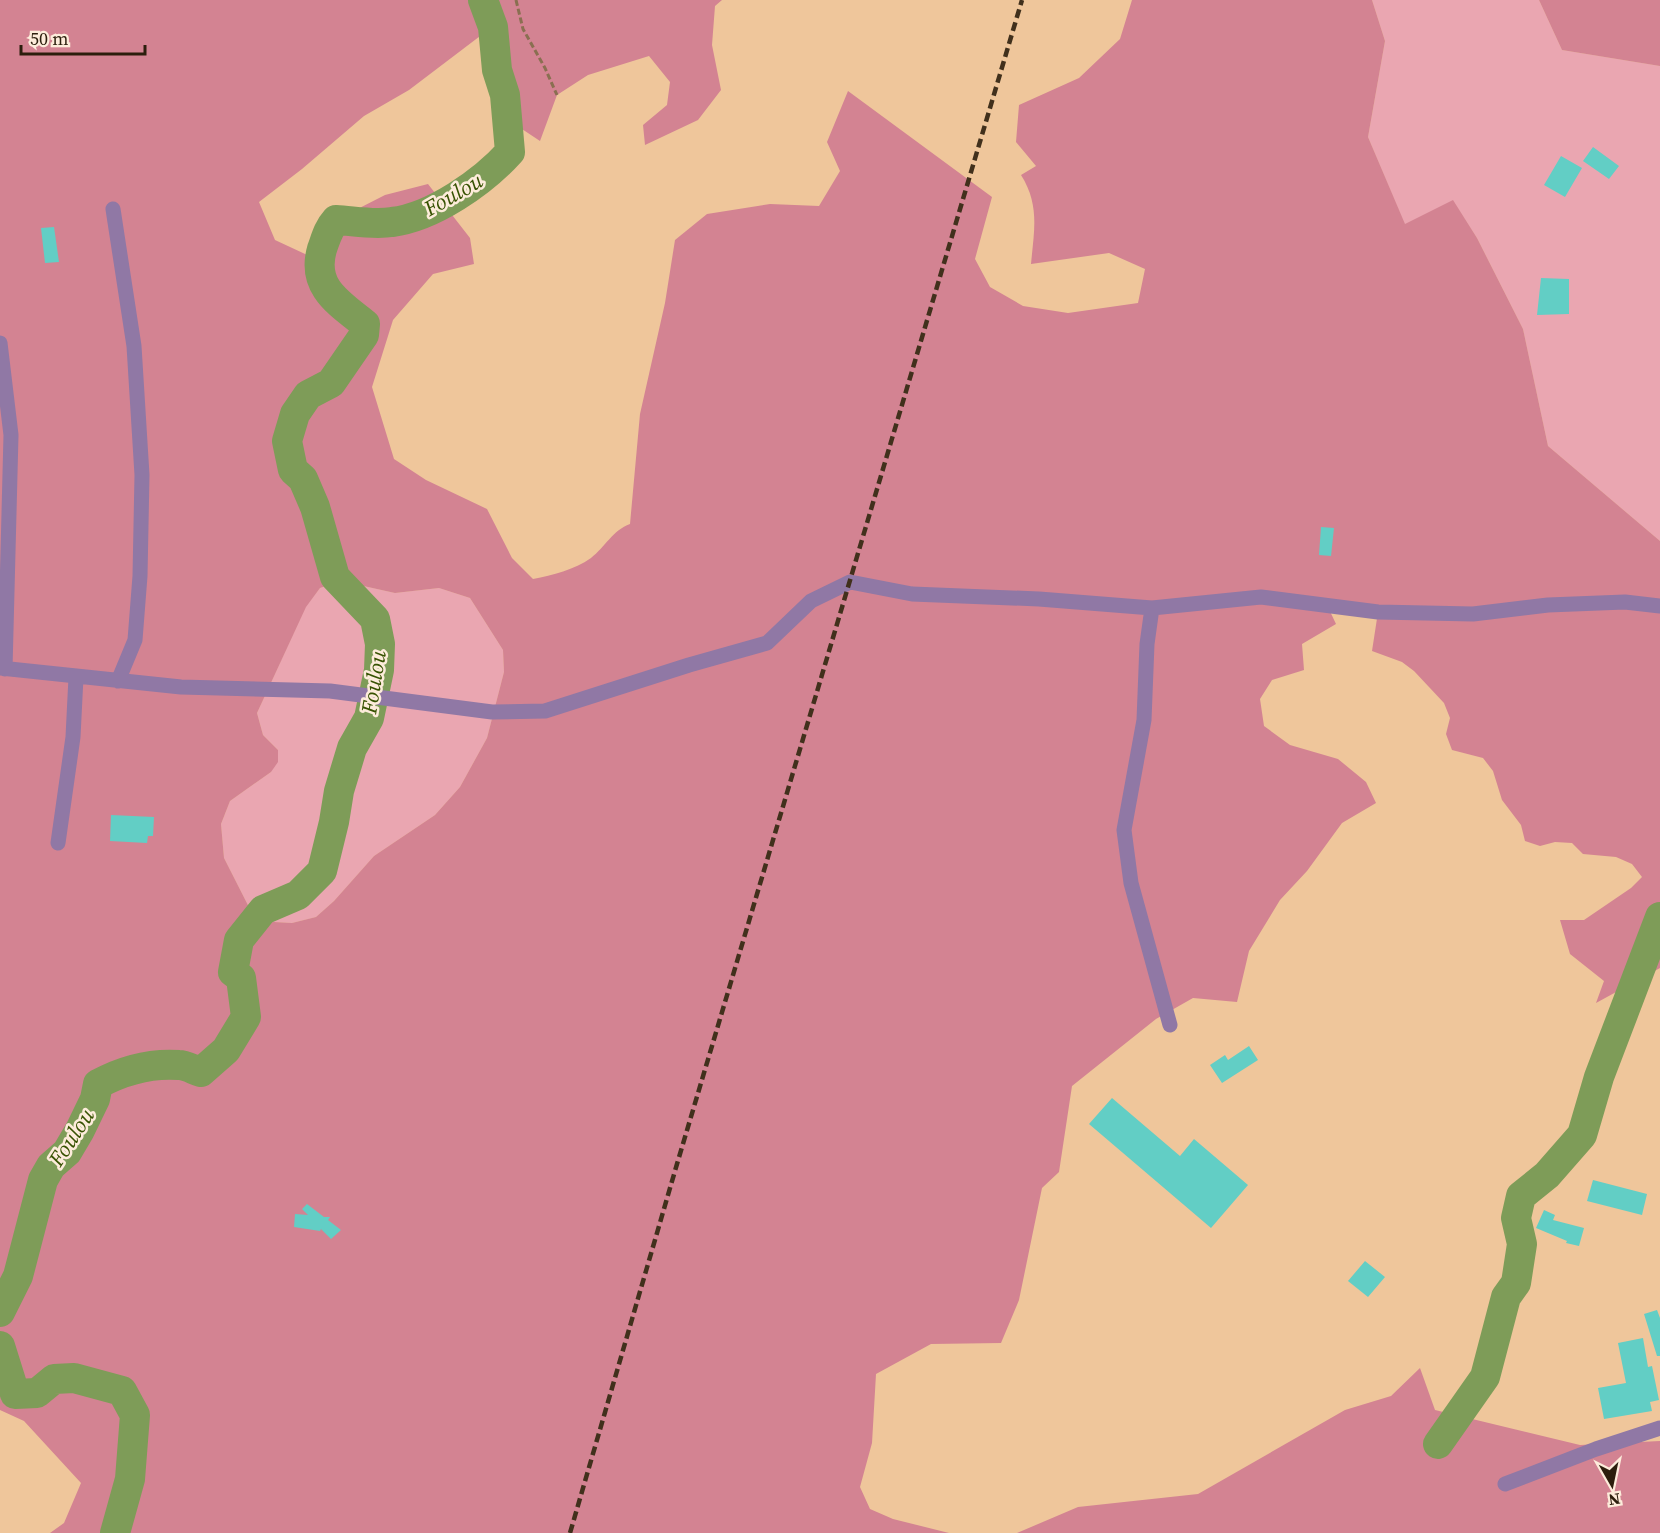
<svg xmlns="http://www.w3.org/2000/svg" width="1660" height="1533" font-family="'Source Serif 4',serif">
	<rect width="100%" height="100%" fill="#efc69b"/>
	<path fill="#eaa6b1" d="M 1372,0 L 1539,0 L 1562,50 L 1660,66 L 1660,541 L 1548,446 L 1523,329 L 1477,238 L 1453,201 L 1405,225 L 1368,137 L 1385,41 Z
		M 341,581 L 395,593 L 439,588 L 470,598 L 503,650 L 504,672 L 487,738 L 460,787 L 435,815 L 374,856 L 334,901 L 316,917 L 292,923 L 256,921 L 224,858 L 221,824 L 230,801 L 271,772 L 278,750 L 263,735 L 257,713 L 306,606 L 320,588 Z"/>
	<path fill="#d38392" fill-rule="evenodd" d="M 0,0 L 722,0 L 715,6 L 712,45 L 721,90 L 698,120 L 645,145 L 643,125 L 667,105 L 670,82 L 649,56 L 588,75 L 557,95 L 540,141 L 507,119 L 505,95 L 497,70 L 492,27 L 409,90 L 364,116 L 302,169 L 259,202 L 275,240 L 318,260 L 328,229 L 336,220 L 385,195 L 428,184 L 470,238 L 474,264 L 433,274 L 393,320 L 372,387 L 394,459 L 426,480 L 487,509 L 512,558 L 533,579 C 553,575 574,570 591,558 C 605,547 613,530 630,524 L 640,414 L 665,303 L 675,240 L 707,214 L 770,204 L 819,206 L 840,171 L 827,142 L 848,91 L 992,197 L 975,259 L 990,287 L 1023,306 L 1068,313 L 1138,303 L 1145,269 L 1109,253 L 1031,264 C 1034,231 1040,205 1021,175 L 1036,166 L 1016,142 L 1019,105 L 1079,78 L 1120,39 L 1132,0 L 1372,0 L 1385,41 L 1368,137 L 1405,224 L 1453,200 L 1477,238 L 1523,329 L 1548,446 L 1660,541 L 1660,968 L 1596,1003 L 1604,981 L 1570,954 L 1560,920 L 1584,920 L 1631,888 L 1642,877 L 1632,864 L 1616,857 L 1583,854 L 1572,843 L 1555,842 L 1540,846 L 1525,841 L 1521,825 L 1502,800 L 1493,771 L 1483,758 L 1452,750 L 1446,734 L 1450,718 L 1444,703 L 1414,671 L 1402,662 L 1372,651 L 1378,612 L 1327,605 L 1336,624 L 1302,644 L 1304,670 L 1272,680 L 1260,699 L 1264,726 L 1290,745 L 1338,759 L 1366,782 L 1376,803 L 1342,823 L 1307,871 L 1280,900 L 1249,951 L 1237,1002 L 1193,998 L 1156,1019 L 1072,1086 L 1059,1172 L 1042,1188 L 1019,1300 L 1001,1343 L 931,1344 L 876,1374 L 872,1443 L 860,1487 L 870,1509 L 893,1519 L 949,1533 L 50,1533 L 64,1523 L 81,1483 L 24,1421 L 0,1410 ZM 341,581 L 395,593 L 439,588 L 470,598 L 503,650 L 504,672 L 487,738 L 460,787 L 435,815 L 374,856 L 334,901 L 316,917 L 292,923 L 256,921 L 224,858 L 221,824 L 230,801 L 271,772 L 278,762 L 278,750 L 263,735 L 257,713 L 306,607 L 320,588 Z
		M 1539,0 L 1660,0 L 1660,66 L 1562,50 Z
		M 1420,1368 L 1435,1410 L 1580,1445 L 1660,1441 L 1660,1533 L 1017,1533 L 1078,1507 L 1198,1494 L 1345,1410 L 1391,1396 Z"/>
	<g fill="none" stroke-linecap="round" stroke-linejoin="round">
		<path stroke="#7e9c58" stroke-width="30" d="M 0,1312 L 18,1276 L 43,1180 L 51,1166 L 67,1152 L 80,1130 L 95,1099 L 98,1084 C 122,1071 151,1063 179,1065 C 186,1065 194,1070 201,1072 L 226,1050 L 246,1017 L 241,978 L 233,972 L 239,940 L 263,910 L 298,895 L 322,871 L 334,822 L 339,791 L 352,748 L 369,718 L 379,670 L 380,644 L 375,619 L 335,577 L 315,507 L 303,479 L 293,470 L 287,441 L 295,414 L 308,395 L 331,383 L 364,335 L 365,324 C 339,303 311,287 322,249 C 326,238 328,229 336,220 C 354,221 374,225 392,222 C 433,217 483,182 510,152 L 505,95 L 497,70 L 493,27 L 483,0
			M 0,1346 L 15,1394 L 37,1393 L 54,1379 L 74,1378 L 122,1391 L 135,1415 L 130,1479 L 115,1533
			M 1438,1444 L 1485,1377 L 1506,1297 L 1516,1283 L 1522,1244 L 1516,1218 L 1521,1196 L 1547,1175 L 1582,1135 L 1599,1077 L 1660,917"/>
	</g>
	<path fill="#62cec5" d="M 1593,147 L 1619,166 L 1609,179 L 1583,161 Z
		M 1561,156 L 1582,168 L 1565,197 L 1544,185 Z
		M 54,227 L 59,262 L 45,263 L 41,228 Z
		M 1541,278 L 1569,279 L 1569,314 L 1537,315 Z
		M 1321,527 L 1334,528 L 1331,556 L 1319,555 Z
		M 111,815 L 154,817 L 153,836 L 148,836 L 147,843 L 110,841 Z
		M 1249,1046 L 1258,1060 L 1222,1083 L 1210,1065 L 1225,1055 L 1228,1060 Z
		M 1112,1098 L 1180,1156 L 1194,1139 L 1248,1185 L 1211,1228 L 1089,1124 Z
		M 1593,1180 L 1647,1194 L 1642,1215 L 1587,1201 Z
		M 307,1204 L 324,1217 L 330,1217 L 328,1220 L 341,1230 L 331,1239 L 321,1229 L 320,1231 L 294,1227 L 295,1214 L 308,1215 L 302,1209 Z
		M 1544,1210 L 1555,1215 L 1553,1220 L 1584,1228 L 1579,1246 L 1566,1243 L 1567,1241 L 1536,1228 Z
		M 1365,1261 L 1385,1277 L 1368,1297 L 1348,1281 Z
		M 1657,1310 L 1660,1318 L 1660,1356 L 1657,1356 L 1644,1314 Z
		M 1643,1338 L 1648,1367 L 1652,1366 L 1659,1400 L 1650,1402 L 1652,1411 L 1604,1419 L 1598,1388 L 1626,1383 L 1618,1343 Z"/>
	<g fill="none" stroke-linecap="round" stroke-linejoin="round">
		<path stroke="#8a6f51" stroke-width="3" stroke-dasharray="6 3" stroke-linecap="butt" d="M 516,0 L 523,29 L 545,68 L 557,95"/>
		<path stroke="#9078a5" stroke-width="15" d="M 113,209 L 134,346 L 142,475 L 140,576 L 135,640 L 118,681
			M 0,343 L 11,435 L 5,669
			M 1152,608 L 1147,644 L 1144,720 L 1124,830 L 1131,883 L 1170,1025
			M 0,668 L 181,687 L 330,691 L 492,712 L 545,711 L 689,665 L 767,643 L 811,601 L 850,582 L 912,594 L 1039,599 L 1152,608 L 1261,597 L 1378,612 L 1473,614 L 1548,605 L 1625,602 L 1660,606
			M 58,843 L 73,737 L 76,677
			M 1505,1484 L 1596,1449 L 1660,1428"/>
		<path stroke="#41301c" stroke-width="4.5" stroke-dasharray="9 4.5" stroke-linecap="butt" d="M 570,1533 L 677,1164 L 1022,0"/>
	</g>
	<g text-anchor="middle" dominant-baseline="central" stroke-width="5" stroke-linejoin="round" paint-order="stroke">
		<g font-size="22" font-style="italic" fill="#375202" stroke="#fdecdb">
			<text transform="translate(453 194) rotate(-30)">Foulou</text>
			<text transform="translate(373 682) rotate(-81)">Foulou</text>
			<text transform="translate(71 1137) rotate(-57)">Foulou</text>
		</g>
	</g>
	<g transform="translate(1612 1485) rotate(171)" stroke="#fdecdb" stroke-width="4.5" paint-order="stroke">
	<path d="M0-4.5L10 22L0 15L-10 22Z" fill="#2c1e0d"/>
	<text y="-9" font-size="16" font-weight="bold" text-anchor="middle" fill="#2c1e0d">N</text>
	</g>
	<path d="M21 45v9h124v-9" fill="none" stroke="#2c1e0d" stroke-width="3"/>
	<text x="30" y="45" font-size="18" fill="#2c1e0d" stroke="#fdecdb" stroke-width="4.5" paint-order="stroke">50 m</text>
</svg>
